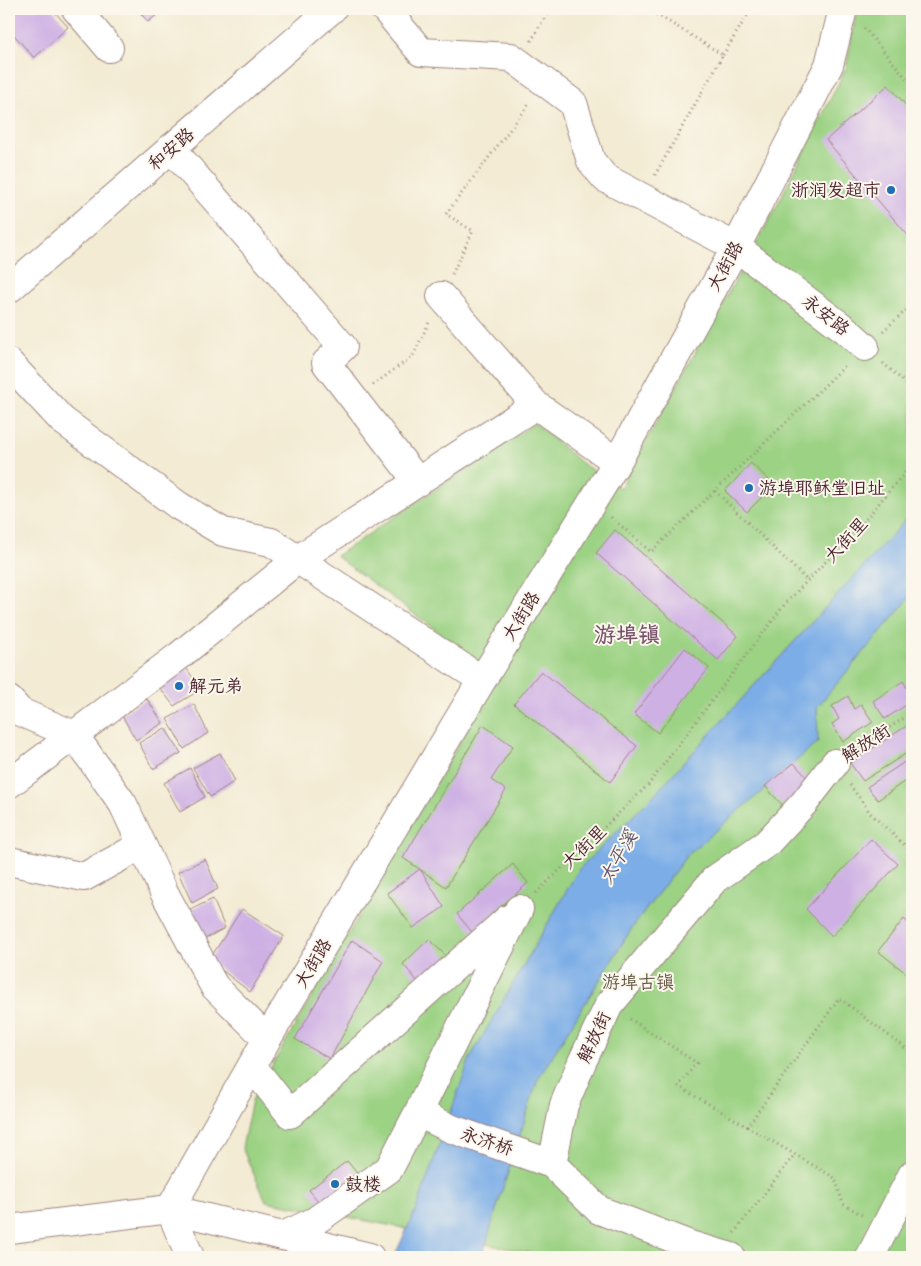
<svg xmlns="http://www.w3.org/2000/svg" width="921" height="1266" font-family="Itim,'LXGW WenKai TC',sans-serif">
	<rect width="100%" height="100%" fill="#fbf7ec"/>
	<filter id="ink" filterUnits="userSpaceOnUse"><feTurbulence type="fractalNoise" baseFrequency=".02" numOctaves="2"/><feDisplacementMap in="SourceGraphic" scale="10" xChannelSelector="R" yChannelSelector="G"/><feConvolveMatrix kernelMatrix="1 2 1 2 8 2 1 2 1" color-interpolation-filters="sRGB"/></filter>
	<filter id="wash" filterUnits="userSpaceOnUse"><feTurbulence type="fractalNoise" baseFrequency=".0096" numOctaves="4" result="noise"/><feDisplacementMap in="SourceGraphic" scale="20" xChannelSelector="R" yChannelSelector="G"/><feGaussianBlur stdDeviation="1.12" result="paint"/><feColorMatrix in="noise" values="0 0 0 0 0 0 0 0 0 0 0 0 0 0 0 0 0 1.4 0 .05"/><feComposite in="paint" operator="in"/></filter>
	<g filter="url(#wash)">
		<rect width="100%" height="100%" fill="#f3ebd3"/>
		<path fill="#9bd283" stroke="#727857" d="M 857,9 L 912,9 L 912,1257 L 551,1257 L 266,1201 L 242,1148 L 252,1100 L 498,676 L 336,556 L 535,423 L 580,462 L 620,488 L 778,204 L 846,68 Z"/>
		<path fill="#7cade7" stroke="#636689" d="M 912,513 L 912,595 L 817,707 L 818,742 L 766,788 L 688,854 L 632,928 L 538,1079 L 501,1194 L 482,1257 L 394,1257 L 417,1207 L 470,1058 L 579,869 L 652,797 Z"/>
		<g id="blocks">
			<path fill="#ceb0e4" d="M 9,9 L 52,9 L 68,27 L 34,58 L 9,29 Z
				M 137,9 L 164,9 L 148,22 Z
				M 888,85 L 912,112 L 912,240 L 826,140 Z
				M 751,463 L 774,485 L 747,512 L 725,491 Z
				M 615,530 L 738,636 L 718,660 L 596,553 Z
				M 685,648 L 709,668 L 658,733 L 634,714 Z
				M 184,665 L 201,689 L 174,706 L 157,684 Z
				M 541,671 L 637,746 L 610,782 L 514,704 Z
				M 903,681 L 912,696 L 912,701 L 885,719 L 873,701 Z
				M 848,696 L 854,709 L 861,704 L 873,722 L 843,742 L 832,724 L 839,719 L 832,706 Z
				M 147,699 L 163,723 L 136,740 L 121,714 Z
				M 194,704 L 208,733 L 184,749 L 167,719 Z
				M 483,725 L 513,746 L 491,780 L 506,790 L 446,887 L 403,858 Z
				M 908,725 L 912,731 L 912,754 L 910,751 L 863,781 L 850,763 Z
				M 165,728 L 181,753 L 153,769 L 139,743 Z
				M 220,753 L 235,781 L 210,797 L 193,768 Z
				M 912,757 L 912,776 L 878,800 L 867,787 Z
				M 794,763 L 811,782 L 782,805 L 765,786 Z
				M 190,768 L 205,797 L 180,812 L 164,783 Z
				M 871,839 L 898,864 L 832,936 L 806,909 Z
				M 205,859 L 218,889 L 192,903 L 178,872 Z
				M 513,864 L 528,883 L 472,932 L 457,914 Z
				M 420,869 L 444,907 L 413,928 L 387,893 Z
				M 213,899 L 225,928 L 199,942 L 185,912 Z
				M 242,909 L 284,936 L 250,992 L 209,960 Z
				M 904,919 L 912,926 L 912,978 L 878,951 Z
				M 429,939 L 449,959 L 419,983 L 403,964 Z
				M 352,940 L 383,961 L 330,1059 L 295,1039 Z
				M 347,1161 L 361,1178 L 323,1207 L 309,1190 Z"/>
		</g>
	</g>
	<g filter="url(#ink)">
		<use href="#blocks" fill-opacity="0" stroke="#9e857f" stroke-width="1"/>
		<g fill="none" stroke-linecap="round" stroke-linejoin="round">
			<g stroke="#9e857f" stroke-width="30">
				<path id="minor" d="M 76,9 L 109,48
					M 385,9 L 421,52 L 511,57 L 573,103 L 591,161 L 605,178 L 736,247 L 846,330 L 865,347
					M 171,148 L 343,347 L 326,363 L 418,482
					M 441,296 L 536,405
					M 9,363 L 62,420 L 179,506 L 223,532 L 271,542 L 482,680
					M 9,700 L 20,712 L 74,735 L 123,804 L 164,892 L 214,986 L 267,1039
					M 9,784 L 179,656 L 298,559 L 536,405 L 617,462
					M 9,861 L 84,877 L 142,845
					M 252,1066 L 290,1114 L 508,919
					M 418,1113 L 452,1129 L 552,1164
					M 170,1209 L 267,1039 L 482,680 L 617,462 L 736,247 L 829,65 L 843,9
					M 170,1209 L 190,1257
					M 9,1229 L 170,1209
					M 283,1236 L 315,1221 L 389,1169 L 418,1113 L 519,909
					M 731,1257 L 693,1246 L 599,1210 L 552,1164 L 564,1105 L 582,1062 L 609,1005 L 714,880 L 767,843 L 804,803 L 835,763
					M 870,1257 L 912,1175"/>
			</g>
			<g stroke="#9e857f" stroke-width="30">
				<path id="major" d="M 9,289 L 332,9
					M 170,1209 L 370,1257"/>
			</g>
			<path stroke="#9e857f" stroke-width="3" stroke-dasharray="1 4" stroke-linecap="butt" d="M 648,9 L 723,55 L 655,175
				M 864,28 L 912,85
				M 531,41 L 550,9
				M 723,55 L 751,9
				M 452,274 L 473,231 L 446,214 L 530,103
				M 883,331 L 912,305
				M 883,363 L 912,389
				M 373,385 L 413,356 L 430,320
				M 715,491 L 808,581
				M 611,517 L 651,552 L 847,364
				M 856,749 L 912,713
				M 850,785 L 871,814 L 912,852
				M 536,893 L 648,785 L 785,604 L 860,526 L 912,464
				M 630,1019 L 697,1063 L 678,1086 L 835,1178 L 843,1204 L 864,1216
				M 747,1127 L 839,998 L 912,1053
				M 734,1233 L 795,1154"/>
			<use href="#minor" stroke="#fff" stroke-width="28"/>
			<use href="#major" stroke="#fff" stroke-width="28"/>
		</g>
	</g>
	<g fill="#1f6fb2" stroke="#fbf7ec" stroke-width="2">
		<circle cx="891" cy="190" r="5"/>
		<circle cx="749" cy="488" r="5"/>
		<circle cx="179" cy="686" r="5"/>
		<circle cx="335" cy="1184" r="5"/>
	</g>
	<g text-anchor="middle" dominant-baseline="central" stroke-width="4" stroke-linejoin="round" paint-order="stroke">
		<g font-size="18" fill="#4a1f2b" stroke="#fbf7ec">
			<text transform="translate(171 149) rotate(-41)">和安路</text>
			<text transform="translate(725 266) rotate(-61)">大街路</text>
			<text transform="translate(826 315) rotate(38)">永安路</text>
			<text transform="translate(846 540) rotate(-47)">大街里</text>
			<text transform="translate(521 616) rotate(-58)">大街路</text>
			<text transform="translate(866 743) rotate(-33)">解放街</text>
			<text transform="translate(584 847) rotate(-44)">大街里</text>
			<text transform="translate(313 963) rotate(-59)">大街路</text>
			<text transform="translate(594 1037) rotate(-65)">解放街</text>
			<text transform="translate(487 1141) rotate(18)">永济桥</text>
		</g>
		<g font-size="18" fill="#4a1f2b" stroke="#fbf7ec" text-anchor="start">
			<text x="881" y="190" text-anchor="end">浙润发超市</text>
			<text x="759" y="488">游埠耶稣堂旧址</text>
			<text x="189" y="686">解元弟</text>
			<text x="345" y="1184">鼓楼</text>
		</g>
		<g font-size="18" fill="#625545" stroke="#fbf7ec">
			<text x="638" y="982">游埠古镇</text>
		</g>
		<g font-size="19" font-style="italic" fill="#5c516d" stroke="#fbf7ec">
			<text transform="translate(618 857) rotate(-61)">太平溪</text>
		</g>
		<g font-size="22" font-weight="bold" fill="#78526c" stroke="#fbf7ec">
			<text x="627" y="634">游埠镇</text>
		</g>
	</g>
	<rect width="921" height="1266" fill="none" stroke="#fbf7ec" stroke-width="30"/>
</svg>
